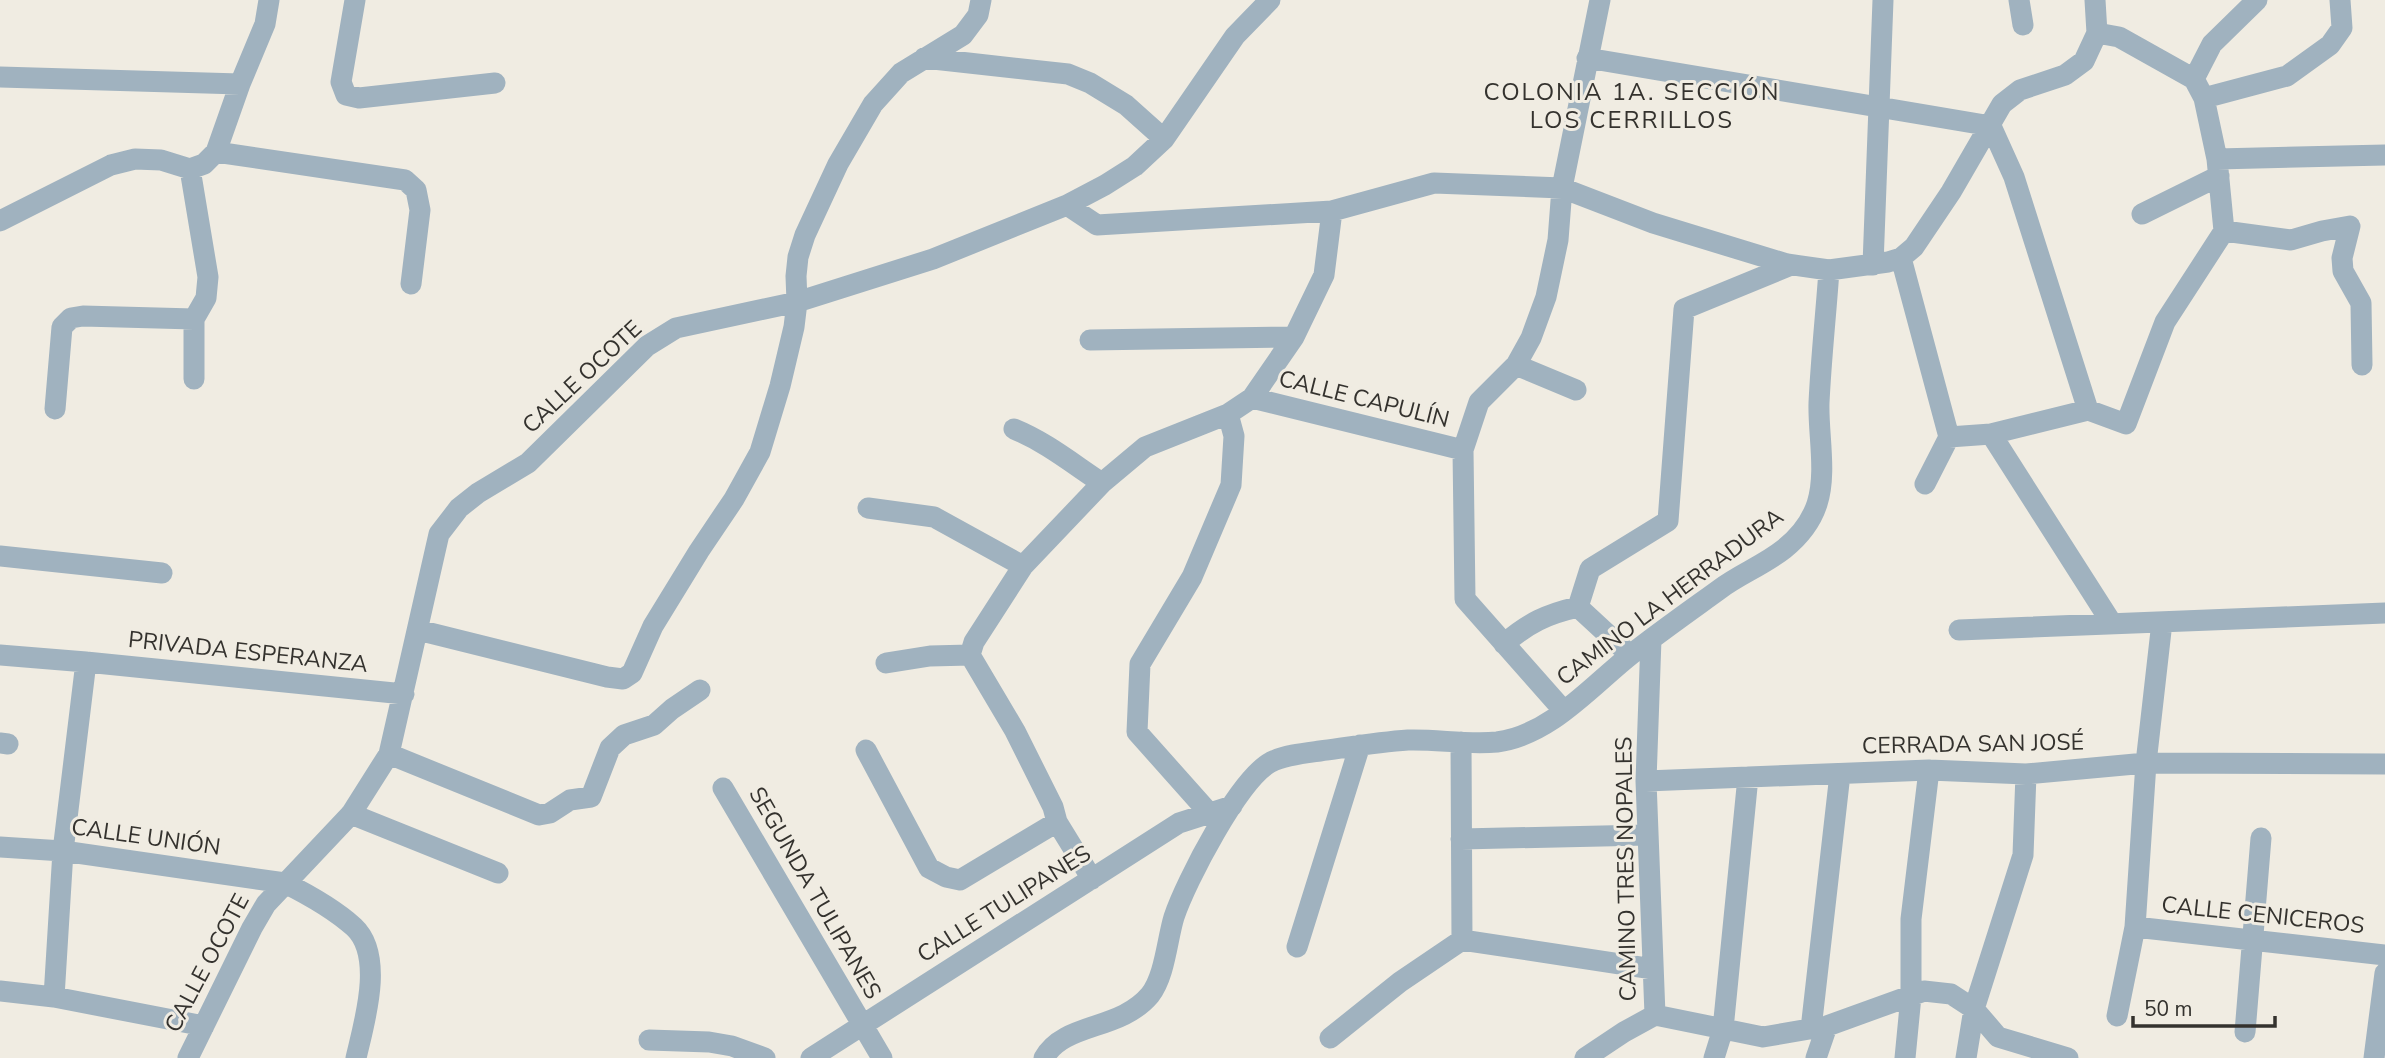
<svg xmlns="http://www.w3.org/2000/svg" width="2385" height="1058" font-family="'Nunito Sans',sans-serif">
	<rect width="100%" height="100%" fill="#f0ece2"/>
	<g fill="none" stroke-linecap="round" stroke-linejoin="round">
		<path stroke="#a0b2bf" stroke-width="21" d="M 355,0 L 341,82 L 346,95 L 359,98 L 495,83
			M 2019,0 L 2023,25
			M 2097,33 L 2119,37 L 2194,79
			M 924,58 L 1068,74 L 1090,83 L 1126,105 L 1164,139
			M 1587,58 L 1991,126 L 2014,177 L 2088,410
			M 0,77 L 240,84
			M 2204,98 L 2287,76 L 2330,45 L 2342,28 L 2340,0
			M 216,152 L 405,180 L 416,190 L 420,210 L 411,284
			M 2217,159 L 2385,155
			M 190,169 L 208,277 L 206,298 L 194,319 L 194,379
			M 1067,205 L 1097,225 L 1332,211 L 1434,183 L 1562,188 L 1653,223 L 1787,264 L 1829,270
			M 2142,214 L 2219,176
			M 0,221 L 111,165 L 135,159 L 161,160 L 190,169 L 204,164 L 216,152 L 240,84 L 265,24 L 269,0
			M 2224,231 L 2291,240 L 2322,231 L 2350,226 L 2342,258 L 2343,271 L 2361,303 L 2362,365
			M 1901,258 L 1949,437 L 1925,484
			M 1873,265 L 1883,0
			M 1090,340 L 1294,337
			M 1516,365 L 1576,390
			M 1252,398 L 1463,450
			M 55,409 L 62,327 L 71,318 L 83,316 L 194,319
			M 1014,429 C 1046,442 1073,464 1102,483
			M 1991,434 L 2111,622
			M 1949,437 L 1991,434 L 2088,410 L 2126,424 L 2165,322 L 2224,231 L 2217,159 L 2204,98 L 2194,79 L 2212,44 L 2257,0
			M 868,508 L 934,517 L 1023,566
			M 0,556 L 162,573
			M 1578,607 L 1590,569 L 1668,521 L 1684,309 L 1791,265
			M 418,630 L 607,677 L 623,679 L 632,673 L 653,626 L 699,551 L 734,499 L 760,452 L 780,386 L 794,327 L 797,302 L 796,276 L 798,257 L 805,235 L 838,164 L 873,104 L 901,73 L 963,35 L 978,15 L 981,0
			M 1959,630 L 2385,613
			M 1504,644 C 1528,623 1547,614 1578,607 L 1630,655
			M 0,655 L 86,662 L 404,694
			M 886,663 L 930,656 L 970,655
			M 1563,710 L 1465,599 L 1463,450 L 1479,402 L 1516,365 L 1531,338 L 1546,297 L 1558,240 L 1562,188 L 1600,0
			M 1461,742 L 1462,940
			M 0,743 L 8,744
			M 866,750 L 929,868 L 946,877 L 960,880 L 1057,822
			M 389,754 L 539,815 L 550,813 L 570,800 L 591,797 L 610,748 L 624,735 L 654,725 L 672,709 L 700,690
			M 1646,781 L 1929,770 L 2026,774 L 2146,763 L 2385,764
			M 723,788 L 882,1058
			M 351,814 L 498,873
			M 1210,814 L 1137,732 L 1140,664 L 1192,577 L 1231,485 L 1234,436 L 1228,414
			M 1461,839 L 1647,835
			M 0,847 L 63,851 L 285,883 C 309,895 334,909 354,927 C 385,956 364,1023 356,1058
			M 1092,879 L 1057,822 L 1053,807 L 1015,731 L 970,655 L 974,642 L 1023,566 L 1102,483 L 1145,447 L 1228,414 L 1252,398 L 1294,337 L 1324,275 L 1332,211
			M 2135,927 L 2385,955
			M 1462,940 L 1653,969
			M 1297,947 L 1360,745
			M 0,991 L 54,997 L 204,1026
			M 54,997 L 63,851 L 86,662
			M 1655,1015 L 1763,1037 L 1827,1026 L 1924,991 L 1951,994 L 1974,1009 L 1998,1037 L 2068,1058
			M 2117,1016 L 2135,927 L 2146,763 L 2162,622
			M 1811,1029 L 1840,774
			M 2245,1032 L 2261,838
			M 1330,1038 L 1400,982 L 1462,940
			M 649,1040 L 709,1042 L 732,1046 L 765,1058
			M 188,1058 L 252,928 L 266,904 L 351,814 L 389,754 L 439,534 L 459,508 L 478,493 L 528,463 L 647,346 L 676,328 L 797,302 L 933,259 L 1067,205 L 1105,185 L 1135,166 L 1164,139 L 1235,36 L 1270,0
			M 811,1058 L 1179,823 L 1232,806
			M 1044,1058 C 1064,1022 1120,1031 1150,995 C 1165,976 1167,940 1174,917 C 1186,881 1239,779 1271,762 C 1285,755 1305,753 1320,751 C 1349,747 1379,742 1408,740 C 1437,739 1467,745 1497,742 C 1551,735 1592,685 1633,653 C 1661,631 1691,610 1720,589 C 1740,574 1764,565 1784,549 C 1799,537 1811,522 1817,504 C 1827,473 1818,434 1819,403 C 1821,359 1826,314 1829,270 L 1888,262 L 1901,258 L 1914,247 L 1951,192 L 2002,104 L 2020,90 L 2065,75 L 2084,61 L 2097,33 L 2095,0
			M 1585,1058 L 1624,1032 L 1655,1015 L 1646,781 L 1651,639
			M 1714,1058 L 1723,1029 L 1748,777
			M 1816,1058 L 1827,1026
			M 1905,1058 L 1911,996 L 1911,919 L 1929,770
			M 1966,1058 L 1974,1009 L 2023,855 L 2026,774
			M 2374,1058 L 2385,973"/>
	</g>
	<g text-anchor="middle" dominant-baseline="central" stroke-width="6" stroke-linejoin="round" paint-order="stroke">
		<g font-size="23" fill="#34322e" stroke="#f0ece2">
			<text transform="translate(582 377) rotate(-43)">CALLE OCOTE</text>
			<text transform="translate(1364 399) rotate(14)">CALLE CAPULÍN</text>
			<text transform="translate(1670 597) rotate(-37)">CAMINO LA HERRADURA</text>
			<text transform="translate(248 652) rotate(6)">PRIVADA ESPERANZA</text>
			<text transform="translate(1973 744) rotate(-1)">CERRADA SAN JOSÉ</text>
			<text transform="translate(146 837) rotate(8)">CALLE UNIÓN</text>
			<text transform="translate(1626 869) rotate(-91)">CAMINO TRES NOPALES</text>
			<text transform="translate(815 893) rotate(60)">SEGUNDA TULIPANES</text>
			<text transform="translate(1004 904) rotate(-32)">CALLE TULIPANES</text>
			<text transform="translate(2263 915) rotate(6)">CALLE CENICEROS</text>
			<text transform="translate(207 963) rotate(-62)">CALLE OCOTE</text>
		</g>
		<g font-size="24" letter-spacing="2" fill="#34322e" stroke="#f0ece2">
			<text x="1632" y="92">COLONIA 1A. SECCIÓN<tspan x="1632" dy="28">LOS CERRILLOS</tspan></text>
		</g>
	</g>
	<path d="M2133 1016v10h142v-10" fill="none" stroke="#34322e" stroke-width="3.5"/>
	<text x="2144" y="1016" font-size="21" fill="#34322e" stroke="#f0ece2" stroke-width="5" paint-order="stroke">50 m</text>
</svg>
